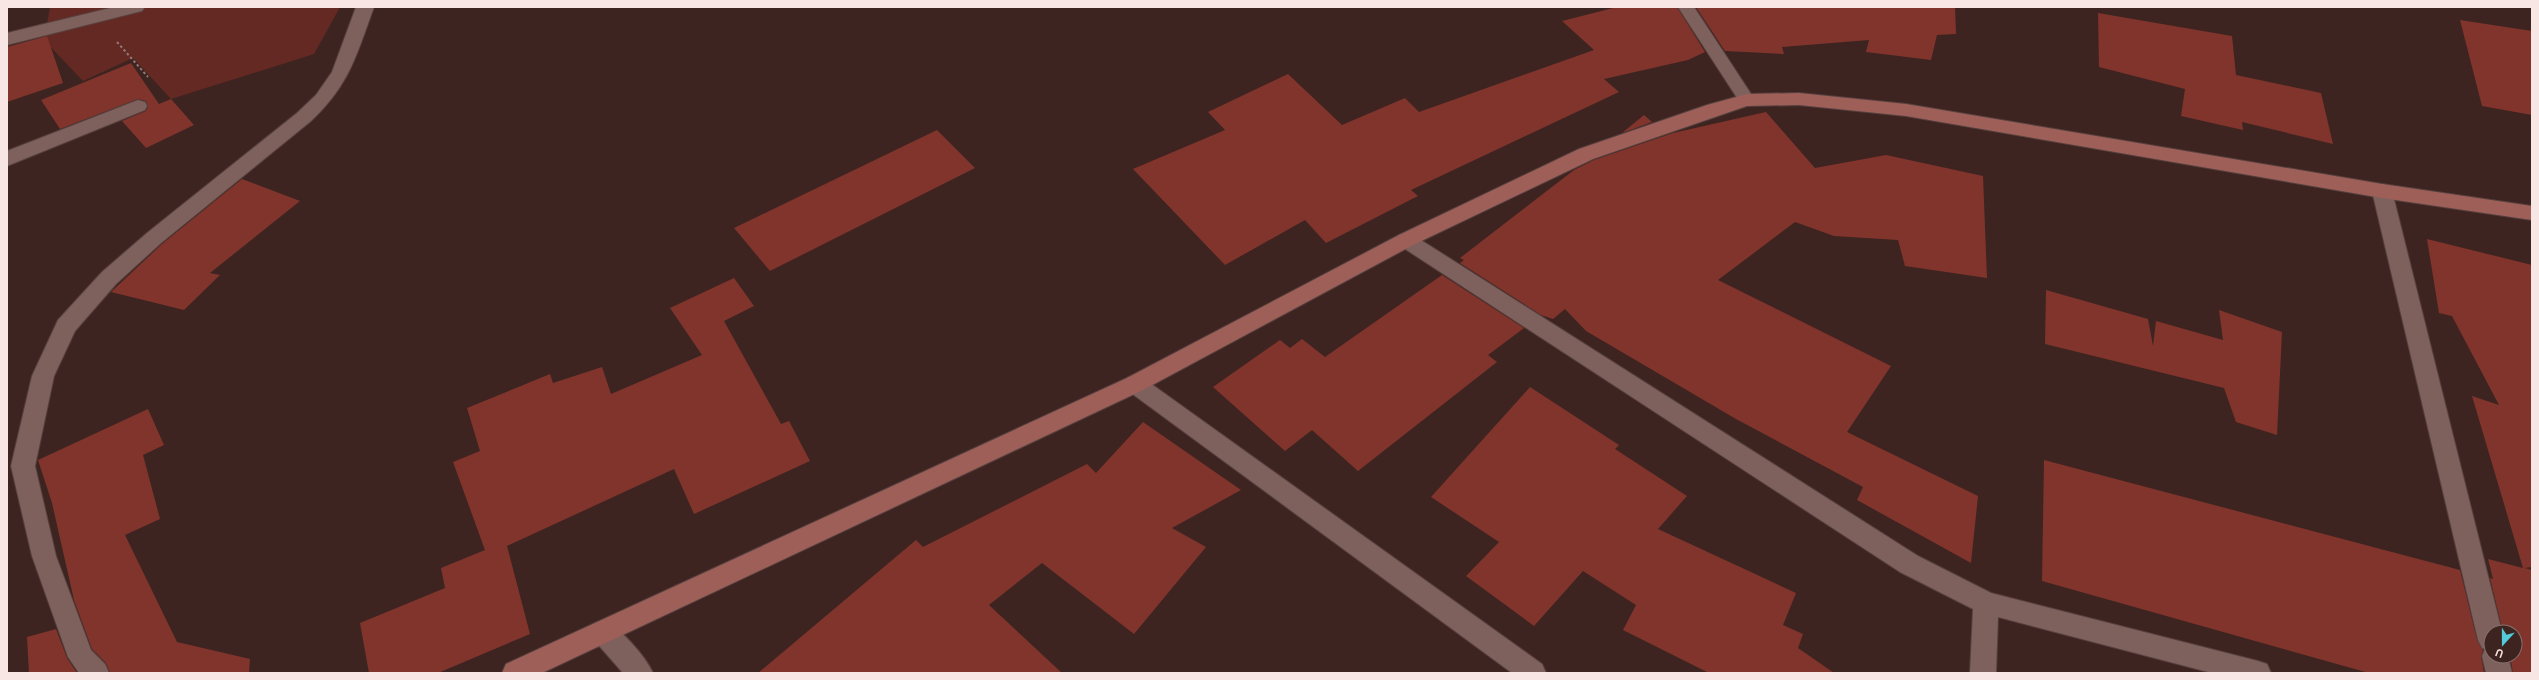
<svg xmlns="http://www.w3.org/2000/svg" width="2539" height="680" font-family="'DM Sans',sans-serif">
	<rect width="100%" height="100%" fill="#3d2420"/>
	<path fill="#652923" d="M 50,7 L 340,7 L 314,54 L 171,99 L 133,58 L 83,81 L 44,40 Z"/>
	<path fill="#80342c" d="M 1617,7 L 1677,7 L 1705,52 L 1688,60 L 1604,79 L 1619,92 L 1411,190 L 1418,196 L 1326,243 L 1305,220 L 1225,265 L 1133,169 L 1225,130 L 1208,112 L 1288,74 L 1342,125 L 1405,98 L 1419,112 L 1594,50 L 1562,21 Z
		M 1696,7 L 1955,7 L 1956,34 L 1937,35 L 1931,60 L 1866,52 L 1869,40 L 1782,47 L 1784,54 L 1725,51 Z
		M 2098,13 L 2232,36 L 2236,75 L 2321,93 L 2333,144 L 2242,122 L 2243,130 L 2181,116 L 2185,89 L 2099,67 Z
		M 2460,20 L 2532,31 L 2532,115 L 2482,106 Z
		M 47,36 L 63,83 L 7,102 L 7,47 Z
		M 131,63 L 159,104 L 171,99 L 194,125 L 146,148 L 122,121 L 146,111 L 148,107 L 146,101 L 138,99 L 60,129 L 41,100 Z
		M 1766,112 L 1815,168 L 1886,155 L 1983,176 L 1987,278 L 1905,266 L 1898,240 L 1834,236 L 1795,222 L 1718,280 L 1891,366 L 1847,432 L 1978,496 L 1971,563 L 1857,500 L 1863,487 L 1736,419 L 1586,331 L 1565,309 L 1553,319 L 1541,315 L 1460,263 L 1464,260 L 1460,258 L 1574,170 L 1594,160 L 1673,133 Z
		M 1644,115 L 1652,122 L 1622,133 Z
		M 937,130 L 975,168 L 770,271 L 734,228 Z
		M 242,179 L 300,201 L 210,273 L 220,275 L 184,310 L 111,292 L 162,244 Z
		M 2427,239 L 2532,265 L 2532,567 L 2525,568 L 2532,570 L 2532,673 L 2513,673 L 2510,656 L 2515,656 L 2515,632 L 2503,632 L 2490,578 L 2493,579 L 2488,559 L 2523,568 L 2472,396 L 2499,405 L 2452,316 L 2439,313 Z
		M 1442,275 L 1524,328 L 1488,355 L 1497,362 L 1358,471 L 1312,430 L 1285,451 L 1213,387 L 1280,340 L 1290,348 L 1302,339 L 1325,357 Z
		M 734,278 L 754,306 L 724,321 L 781,424 L 789,421 L 810,461 L 694,514 L 674,469 L 507,546 L 530,634 L 438,673 L 369,673 L 360,623 L 445,588 L 441,568 L 485,550 L 453,462 L 480,451 L 467,408 L 550,374 L 553,383 L 602,367 L 611,394 L 702,355 L 670,308 Z
		M 2046,290 L 2148,319 L 2153,346 L 2156,321 L 2223,340 L 2219,310 L 2282,332 L 2277,435 L 2236,422 L 2224,388 L 2045,344 Z
		M 1530,387 L 1619,445 L 1615,449 L 1687,496 L 1658,529 L 1796,593 L 1783,625 L 1803,634 L 1798,648 L 1834,673 L 1709,673 L 1623,630 L 1636,605 L 1583,571 L 1534,626 L 1466,576 L 1499,542 L 1431,497 Z
		M 148,409 L 164,445 L 143,455 L 160,519 L 125,535 L 177,642 L 250,659 L 249,673 L 110,673 L 106,663 L 92,649 L 74,600 L 52,503 L 38,460 Z
		M 1143,422 L 1241,490 L 1172,528 L 1206,547 L 1134,634 L 1042,563 L 989,605 L 1062,673 L 758,673 L 916,540 L 923,547 L 1087,464 L 1096,473 Z
		M 2044,460 L 2460,570 L 2477,640 L 2483,650 L 2481,656 L 2484,673 L 2369,673 L 2042,581 Z
		M 56,629 L 67,658 L 77,673 L 29,673 L 27,637 Z"/>
	<g fill="none" stroke-linecap="round" stroke-linejoin="round">
		<g stroke="#56403e" stroke-width="2">
			<path id="lane" d="M 1678,7 L 1694,7 L 1755,100 L 1753,104 L 1741,104 Z"/>
		</g>
		<g stroke="#56403e" stroke-width="2">
			<path id="street" d="M 114,7 L 145,7 L 142,11 L 7,45 L 7,33 Z
				M 356,7 L 374,7 C 356,56 350,84 311,121 L 161,243 L 116,284 L 75,331 L 54,376 L 35,466 L 56,556 L 91,650 L 105,664 L 109,673 L 79,673 L 68,657 L 32,556 L 11,466 L 32,376 L 58,320 L 102,272 L 147,233 L 297,113 L 316,95 L 332,72 Z
				M 138,100 L 145,102 L 147,106 L 145,110 L 7,166 L 7,151 Z
				M 2382,184 L 2389,186 L 2392,191 L 2502,632 L 2491,632 L 2491,656 L 2508,656 L 2512,673 L 2486,673 L 2482,656 L 2485,649 L 2482,648 L 2478,640 L 2372,191 L 2375,186 Z
				M 1406,233 L 1413,235 L 1918,556 L 1991,593 L 2258,661 L 2267,664 L 2271,673 L 2212,673 L 1998,617 L 1996,673 L 1970,673 L 1973,609 L 1900,572 L 1399,245 L 1396,240 L 1399,235 Z
				M 1135,375 L 1143,378 L 1542,664 L 1546,673 L 1512,673 L 1127,390 L 1124,384 L 1127,378 Z
				M 603,620 C 619,626 646,657 653,673 L 623,673 L 594,640 L 590,632 L 594,624 Z"/>
		</g>
		<g stroke="#56403e" stroke-width="2">
			<path id="secondary" d="M 1799,93 L 1906,104 L 2382,184 L 2532,206 L 2532,220 L 2382,198 L 1906,116 L 1799,105 L 1747,106 L 1593,159 L 1413,245 L 1143,390 L 542,673 L 502,673 L 506,664 L 1127,378 L 1399,235 L 1579,149 L 1707,105 L 1747,94 Z"/>
		</g>
		<path stroke="#907b78" stroke-width="2" stroke-dasharray="2.5 2.5" stroke-linecap="butt" d="M 117,42 L 148,77"/>
		<use href="#lane" fill="#7e605c" fill-rule="evenodd"/>
		<use href="#street" fill="#7e605c" fill-rule="evenodd"/>
		<use href="#secondary" fill="#9d5f58" fill-rule="evenodd"/>
	</g>
	<rect width="2539" height="680" fill="none" stroke="#f8e6e4" stroke-width="16"/>
	<g transform="translate(2503 644) rotate(201)"><circle r="19" fill="#3d2420" stroke="#88726e"/>
	<path d="M0-3L7 15L0 10L-7 15Z" fill="#53cbdb"/>
	<text y="-6" font-size="11" font-weight="bold" text-anchor="middle" fill="#f8e6e4">U</text>
	</g>
</svg>
